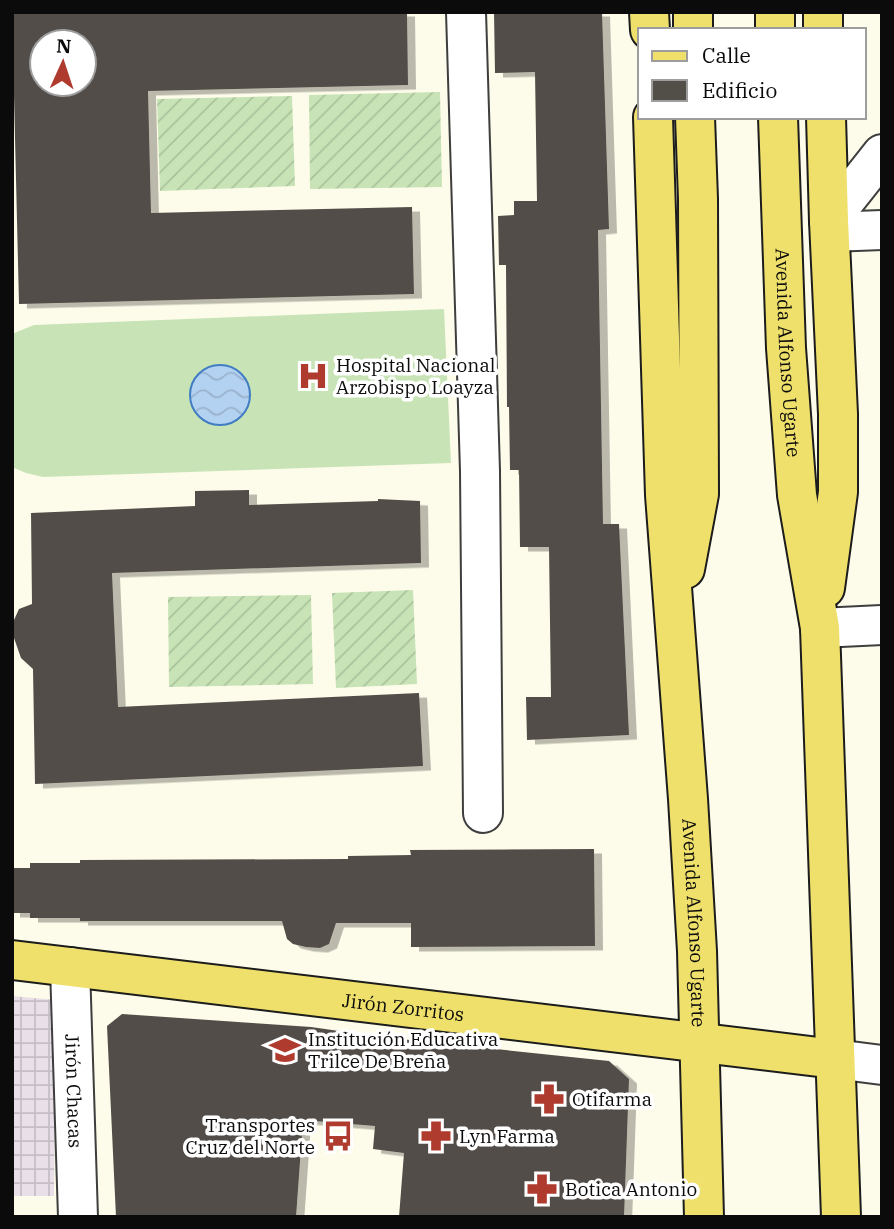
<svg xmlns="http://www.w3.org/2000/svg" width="894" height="1229" font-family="'IBM Plex Serif',serif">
	<defs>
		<pattern id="industrial-grid" width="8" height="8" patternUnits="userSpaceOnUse" patternTransform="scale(1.75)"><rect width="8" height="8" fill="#e9dfe9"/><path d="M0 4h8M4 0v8" fill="none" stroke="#c6bec6"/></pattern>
		<pattern id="garden-furrows" width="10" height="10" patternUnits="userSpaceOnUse" patternTransform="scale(1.75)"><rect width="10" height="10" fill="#c8e4b7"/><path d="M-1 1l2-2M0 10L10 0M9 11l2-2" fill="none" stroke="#aac29c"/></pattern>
		<pattern id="water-waves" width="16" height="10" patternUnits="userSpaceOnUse" patternTransform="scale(1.75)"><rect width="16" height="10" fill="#b3d1f1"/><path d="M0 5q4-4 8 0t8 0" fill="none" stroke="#99b2cd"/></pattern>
		<filter id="shadow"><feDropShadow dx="8" dy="4.5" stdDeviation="0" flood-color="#0004"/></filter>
	</defs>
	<rect width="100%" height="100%" fill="#fdfcea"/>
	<path fill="url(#industrial-grid)" d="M 12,996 L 56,1000 L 54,1196 L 12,1196 Z"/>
	<path fill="#c8e4b7" d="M 444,309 L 451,463 L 43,477 L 26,473 L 12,467 L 12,334 L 34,325 Z"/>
	<path fill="url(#garden-furrows)" d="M 440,92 L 442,187 L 310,189 L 309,95 Z
		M 292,96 L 295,186 L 160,191 L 157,99 Z
		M 413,590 L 417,684 L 336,688 L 332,593 Z
		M 311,595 L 313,684 L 169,687 L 168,597 Z"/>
	<path fill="url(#water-waves)" stroke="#407cc2" stroke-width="2" d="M190 395a30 30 0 1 1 60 0a30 30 0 1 1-60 0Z"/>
	<path fill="#524e48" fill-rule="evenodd" filter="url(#shadow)" d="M 44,12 L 407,12 L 408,85 L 148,91 L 151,213 L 412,207 L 414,294 L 19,304 L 12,13 ZM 42,42 L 84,42 L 84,84 L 42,84 Z
		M 494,12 L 602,12 L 609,229 L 598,230 L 603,524 L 619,524 L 629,735 L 527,740 L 526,697 L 551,697 L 549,547 L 520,547 L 519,470 L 510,470 L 509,407 L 507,407 L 506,265 L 499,265 L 498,216 L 514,215 L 514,201 L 537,201 L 535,72 L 495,73 Z
		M 249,490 L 249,505 L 378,501 L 378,499 L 420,501 L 421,563 L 112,573 L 118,707 L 419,693 L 423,766 L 35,784 L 33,669 L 21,658 L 14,638 L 14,620 L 19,609 L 32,604 L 31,513 L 195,506 L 195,491 Z
		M 594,849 L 595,946 L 411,947 L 411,923 L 336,923 L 329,944 L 320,948 L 306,947 L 293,944 L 287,939 L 282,921 L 80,921 L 80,918 L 30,918 L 30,913 L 12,913 L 12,868 L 30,868 L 30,863 L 80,863 L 80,860 L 348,859 L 348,856 L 411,855 L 410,850 Z
		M 122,1014 L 311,1027 L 381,1037 L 609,1061 L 629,1079 L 624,1217 L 399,1217 L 404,1153 L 373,1149 L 375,1126 L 303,1120 L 296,1217 L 116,1217 L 107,1026 Z"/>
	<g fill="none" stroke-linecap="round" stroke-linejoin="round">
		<g stroke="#3e3e3e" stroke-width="42">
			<g id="minor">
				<path d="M 466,12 L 480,471 L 483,813"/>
				<path d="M 829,221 L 882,154"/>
				<path d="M 830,232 L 882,230"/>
				<path d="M 820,628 L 882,625"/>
				<path id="s1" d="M 70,967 L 78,1217"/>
				<path d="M 835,1059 L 882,1065"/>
			</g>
		</g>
		<g stroke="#1c1c1c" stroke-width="42">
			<g id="major">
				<path d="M 649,12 L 650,30"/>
				<path d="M 693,12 L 693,30"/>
				<path d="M 775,12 L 775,30"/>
				<path d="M 823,12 L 823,30"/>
				<path id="s2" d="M 653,117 L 665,495 L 688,799 L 697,951 L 704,1217"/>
				<path id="s3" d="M 778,117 L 786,348 L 797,495 L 820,628 L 841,1217"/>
				<path d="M 685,569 L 699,494 L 698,199 L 695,117"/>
				<path d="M 825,588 L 838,492 L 838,414 L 829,221 L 826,117"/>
				<path id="s4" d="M 12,960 L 835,1059"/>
			</g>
		</g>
		<use href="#minor" stroke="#fff" stroke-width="38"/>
		<use href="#major" stroke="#eee06a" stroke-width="38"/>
	</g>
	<defs>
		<g id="hospital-bare" transform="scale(2.415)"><path d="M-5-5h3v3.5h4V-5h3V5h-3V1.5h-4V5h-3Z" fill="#af3a2e" stroke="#fff" stroke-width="2.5" paint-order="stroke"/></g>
		<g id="school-bare" transform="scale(2.415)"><path d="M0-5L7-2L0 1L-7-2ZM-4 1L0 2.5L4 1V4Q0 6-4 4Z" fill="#af3a2e" stroke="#fff" stroke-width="2.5" paint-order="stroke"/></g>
		<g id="pharmacy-bare" transform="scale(2.415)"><path d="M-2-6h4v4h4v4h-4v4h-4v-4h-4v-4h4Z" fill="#af3a2e" stroke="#fff" stroke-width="2.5" paint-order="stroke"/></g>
		<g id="bus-bare" transform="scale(2.415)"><path d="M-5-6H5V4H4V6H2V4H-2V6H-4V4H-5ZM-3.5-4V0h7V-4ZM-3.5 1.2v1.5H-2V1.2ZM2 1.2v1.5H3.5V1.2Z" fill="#af3a2e" stroke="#fff" stroke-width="2.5" paint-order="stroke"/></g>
	</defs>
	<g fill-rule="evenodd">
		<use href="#hospital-bare" x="313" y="376"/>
		<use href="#school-bare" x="285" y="1050"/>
		<use href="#pharmacy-bare" x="549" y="1099"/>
		<use href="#bus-bare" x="338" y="1136"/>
		<use href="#pharmacy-bare" x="436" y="1136"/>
		<use href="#pharmacy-bare" x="542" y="1189"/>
	</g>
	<g text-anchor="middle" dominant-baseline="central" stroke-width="7" stroke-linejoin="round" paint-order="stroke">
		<g font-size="19" fill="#0b0b0b" stroke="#fff">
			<text stroke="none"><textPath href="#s3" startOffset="236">Avenida Alfonso Ugarte</textPath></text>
			<text stroke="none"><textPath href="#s2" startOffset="807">Avenida Alfonso Ugarte</textPath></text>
			<text stroke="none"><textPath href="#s4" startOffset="394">Jirón Zorritos</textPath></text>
			<text stroke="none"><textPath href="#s1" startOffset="124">Jirón Chacas</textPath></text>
		</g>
		<g font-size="19" fill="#0b0b0b" stroke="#fff" text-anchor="start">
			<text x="336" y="365">Hospital Nacional<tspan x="336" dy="22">Arzobispo Loayza</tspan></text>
			<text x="308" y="1039">Institución Educativa<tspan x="308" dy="22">Trilce De Breña</tspan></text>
			<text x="572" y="1099">Otifarma</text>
			<text x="315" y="1125" text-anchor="end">Transportes<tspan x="315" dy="22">Cruz del Norte</tspan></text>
			<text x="459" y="1136">Lyn Farma</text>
			<text x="565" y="1189">Botica Antonio</text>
		</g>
	</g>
	<rect width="894" height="1229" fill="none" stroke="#0b0b0b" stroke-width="28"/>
	<rect x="638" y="28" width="228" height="91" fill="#ffffff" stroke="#9d9d9d" stroke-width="2"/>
	<rect x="652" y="51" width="35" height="10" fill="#eee06a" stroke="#9d9d9d" stroke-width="2"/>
	<text x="702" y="63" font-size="21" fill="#0b0b0b">Calle</text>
	<rect x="652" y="80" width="35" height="21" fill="#524e48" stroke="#9d9d9d" stroke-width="2"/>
	<text x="702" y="98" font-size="21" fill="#0b0b0b">Edificio</text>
	<g transform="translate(63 63) rotate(3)"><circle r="33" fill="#ffffff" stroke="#9d9d9d" stroke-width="2"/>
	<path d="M0-5L12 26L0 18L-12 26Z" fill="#af3a2e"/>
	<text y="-10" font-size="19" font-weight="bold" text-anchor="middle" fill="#0b0b0b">N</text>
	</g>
</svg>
